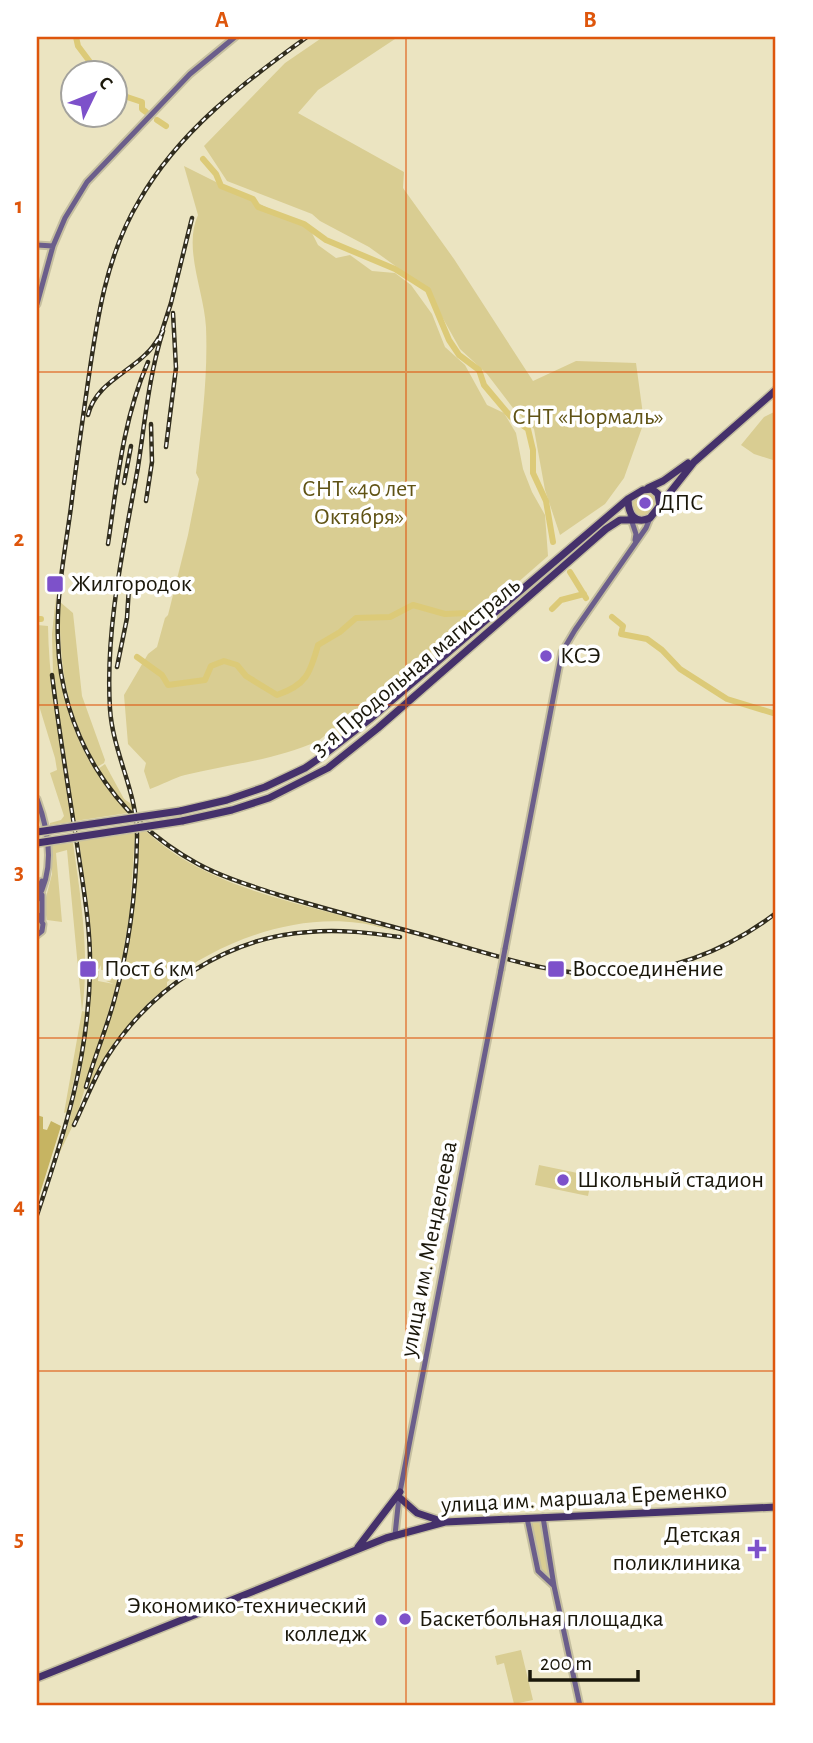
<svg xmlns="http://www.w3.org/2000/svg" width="813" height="1743" font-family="'Alegreya Sans',sans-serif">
	<rect width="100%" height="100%" fill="#ebe4c1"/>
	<path fill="#d9cd92" d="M 323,37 L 398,37 L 318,90 L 298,113 L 404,172 L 403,188 L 454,259 L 533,381 L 576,361 L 636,363 L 644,422 L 624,478 L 605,504 L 560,535 L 545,490 L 534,429 L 513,408 L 487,374 L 460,349 L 426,288 L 369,247 L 320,221 L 312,214 L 227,181 L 204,146 L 285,63 Z
		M 184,166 L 310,229 L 318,245 L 336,258 L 350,255 L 372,271 L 395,273 L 411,285 L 432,314 L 445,347 L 465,365 L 487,405 L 504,413 L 516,433 L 523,469 L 532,492 L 545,515 L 548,556 L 500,598 L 318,741 C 276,760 230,764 185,775 C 173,778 162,785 150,789 L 144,771 L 146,763 L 128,744 L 124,695 L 148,654 L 157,647 L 165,618 L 168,615 L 188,535 L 199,479 L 196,473 C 202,424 208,375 206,327 C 204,291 183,248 198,215 Z
		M 776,411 L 776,461 L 754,454 L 741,445 L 764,417 Z
		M 650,490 L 654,491 L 657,503 L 649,516 L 637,517 L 630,506 C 633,496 641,494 650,490 Z
		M 56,596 C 54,683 68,748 128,813 L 75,821 L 53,673 L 52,634 Z
		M 60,602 L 73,613 L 82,696 L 105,760 L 104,763 L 97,767 C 91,754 83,741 78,727 C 62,686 59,645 60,602 Z
		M 37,625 L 48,626 C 49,693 63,756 71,822 L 50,825 L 50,823 L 61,820 L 64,816 L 50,773 L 57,770 L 55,758 L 37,699 Z
		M 105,764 L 124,799 L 133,805 L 133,813 L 128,810 L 98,769 Z
		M 146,831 C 210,892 314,905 396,931 C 383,929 372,924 359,923 C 292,914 219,942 167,982 L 167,987 C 128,1016 103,1060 83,1103 L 115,1003 L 126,960 L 136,878 L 137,833 Z
		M 135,833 L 130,912 L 120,970 L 115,967 L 115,974 L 108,966 L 103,970 L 101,970 L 101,965 L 99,969 L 92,968 L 88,907 L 79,841 Z
		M 73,843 C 81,899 90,954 82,1011 L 86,1012 L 78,1071 L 74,1079 L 67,1112 L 64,1113 L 82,1011 L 67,850 L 56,853 L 62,922 L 47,920 L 44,905 L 52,874 L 52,844 Z
		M 92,971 L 99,971 L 98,981 L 114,984 L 106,981 L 110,981 L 114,976 L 118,980 L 75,1121 L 58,1156 L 70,1118 L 81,1072 Z
		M 539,1165 L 592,1176 L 588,1196 L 535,1185 Z
		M 531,1520 L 539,1520 L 549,1574 L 546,1575 L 540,1568 Z
		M 521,1650 L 533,1700 L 514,1704 L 504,1663 L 497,1665 L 495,1656 Z"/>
	<path fill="#c6b462" d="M 37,1115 L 43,1117 L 43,1129 L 47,1130 L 51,1121 L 61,1126 L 37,1203 Z"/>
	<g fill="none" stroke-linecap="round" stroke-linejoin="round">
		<path stroke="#dcca78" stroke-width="6" d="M 76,37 L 78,46 L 99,74
			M 116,88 L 127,97 L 142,102 L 142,109 L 146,112
			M 157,120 L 166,126
			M 203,159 L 216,174 L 221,186 L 253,199 L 258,207 L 304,224 L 326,240 L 395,269 L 428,290 L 449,340 L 459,355 L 479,370 L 484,385 L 511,417 L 528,429 L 533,450 L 533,473 L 546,501 L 553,542
			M 570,572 L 586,598
			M 552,609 L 561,600 L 584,594
			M 612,617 L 623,626 L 621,634 L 647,639 L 662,650 L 680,669 L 727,699 L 776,714
			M 37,619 L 41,619
			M 137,657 L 162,675 L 168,685 L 205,680 L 211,666 L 224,661 L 237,665 L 246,676 L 277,695 C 306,685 310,674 318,645 L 340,632 L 356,618 L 390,617 L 413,605 L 445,614 L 468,613"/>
		<g stroke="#c5bfa0" stroke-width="9">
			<path id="secondary" d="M 37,245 L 53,246
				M 37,304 L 53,246 L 65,218 L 87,182 L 190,74 L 235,37
				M 630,516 L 636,534 L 635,540
				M 37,799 C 49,831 55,869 37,900
				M 37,891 L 42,881
				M 42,895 L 42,920
				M 37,914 L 43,924 L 42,931 L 37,935
				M 505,949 L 562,652 L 575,630 L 646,528 L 650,518
				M 543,1517 L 554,1586 L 580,1706
				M 527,1518 L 538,1571 L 554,1586
				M 395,1535 L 399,1497 L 501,970"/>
		</g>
		<g stroke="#c5bfa0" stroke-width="10">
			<path id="trunk" d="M 648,488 L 663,481 L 688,463
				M 660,506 L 658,494 L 652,489 L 643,490 L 628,499 C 628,514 635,525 650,518 L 694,462 L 776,390
				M 180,811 L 227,800 L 265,787 L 305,768 L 321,757 L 370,719 L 628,499
				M 182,821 L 232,810 L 269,798 L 328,768 L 378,728 L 606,529 L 620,520 L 637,520
				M 399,1497 L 417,1513 L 444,1522
				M 358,1547 L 400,1492
				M 37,1678 L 386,1538 L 445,1522 L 776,1507"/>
		</g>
		<use href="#secondary" stroke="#6b5e8b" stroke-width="5"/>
		<use href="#trunk" stroke="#45316b" stroke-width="7"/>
		<g stroke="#312d1e" stroke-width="4.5">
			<path id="rail" d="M 307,37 C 243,83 179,131 139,201 C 106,256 97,319 88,382 C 82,424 76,465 71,507 C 65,552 56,595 58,640 C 59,685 73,730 96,768 C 121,809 156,841 198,864 C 224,878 252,886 279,895 C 325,909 371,921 416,933 C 476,949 555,979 617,974 C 676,970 729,949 776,913
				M 159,340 L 171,303 L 192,218
				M 166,447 L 176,368 L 173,313
				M 124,483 L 131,446
				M 146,501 L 152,462 L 151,424
				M 108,544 C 117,483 123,419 148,362
				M 117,667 L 127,618 L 129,587
				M 86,1087 C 94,1058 106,1030 114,1001 C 129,948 136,893 137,838 C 138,793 113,754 110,709 C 105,628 124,546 138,467 C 145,421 149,375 163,331 C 158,339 153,348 146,354 C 126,374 95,385 88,415
				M 74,1125 C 85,1102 94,1078 107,1057 C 151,988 227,937 309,932 C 340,929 370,933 400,937
				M 37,1215 C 65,1132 88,1060 90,971 C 91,928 83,886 77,844 C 68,787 59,731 52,675"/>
		</g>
		<use href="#rail" stroke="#fff" stroke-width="2" stroke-dasharray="5" stroke-linecap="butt"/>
		<g stroke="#c5bfa0" stroke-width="9" stroke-linecap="butt">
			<path id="secondary-bridge" d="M 501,970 L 505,949"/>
		</g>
		<g stroke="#c5bfa0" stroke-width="10" stroke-linecap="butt">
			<path id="trunk-bridge" d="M 37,832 L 180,811
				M 37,843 L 182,821"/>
		</g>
		<use href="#secondary-bridge" stroke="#6b5e8b" stroke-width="5"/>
		<use href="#trunk-bridge" stroke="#45316b" stroke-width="7"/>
	</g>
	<path fill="none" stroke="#de560c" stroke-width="2" stroke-opacity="0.55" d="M 406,37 L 406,1706M 37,372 L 776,372M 37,705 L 776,705M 37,1038 L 776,1038M 37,1371 L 776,1371"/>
	<g fill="#7d51ca" stroke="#fff" stroke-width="2.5">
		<circle cx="645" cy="503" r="7"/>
		<rect x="46" y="575" width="18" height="18" rx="3.5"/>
		<circle cx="546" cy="656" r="7"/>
		<rect x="79" y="960" width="18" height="18" rx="3.5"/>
		<rect x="547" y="960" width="18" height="18" rx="3.5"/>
		<circle cx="563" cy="1180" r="7"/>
		<path d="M753.5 1538.5h7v7h7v7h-7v7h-7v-7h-7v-7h7z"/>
		<circle cx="405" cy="1619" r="7"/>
		<circle cx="381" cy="1620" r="7"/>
	</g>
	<g text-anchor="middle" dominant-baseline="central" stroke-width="7" stroke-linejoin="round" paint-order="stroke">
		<g font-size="24" fill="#605315" stroke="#fff">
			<text x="588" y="417">СНТ «Нормаль»</text>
			<text x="359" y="489">СНТ «40 лет<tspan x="359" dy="28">Октября»</tspan></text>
		</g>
		<g font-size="24" fill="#1a170a" stroke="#fff" text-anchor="start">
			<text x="659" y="503">ДПС</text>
			<text x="71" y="584">Жилгородок</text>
			<text x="560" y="656">КСЭ</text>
			<text x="104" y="969">Пост 6 км</text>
			<text x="572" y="969">Воссоединение</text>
			<text x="577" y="1180">Школьный стадион</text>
			<text x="741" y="1535" text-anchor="end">Детская<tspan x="741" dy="28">поликлиника</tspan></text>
			<text x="367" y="1606" text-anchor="end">Экономико-технический<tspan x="367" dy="28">колледж</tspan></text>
			<text x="419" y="1619">Баскетбольная площадка</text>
		</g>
		<g font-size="24" fill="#1a170a" stroke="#fff">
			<text transform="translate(416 667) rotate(-40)">3-я Продольная магистраль</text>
			<text transform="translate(429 1249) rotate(-79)">улица им. Менделеева</text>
			<text transform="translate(584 1498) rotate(-3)">улица им. маршала Еременко</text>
		</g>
	</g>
	<rect width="813" height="1743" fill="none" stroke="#ffffff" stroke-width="77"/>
	<g transform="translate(94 94) rotate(47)"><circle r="33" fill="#ffffff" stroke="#a3a29d" stroke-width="2"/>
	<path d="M0-5L12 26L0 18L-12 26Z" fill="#7d51ca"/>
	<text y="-10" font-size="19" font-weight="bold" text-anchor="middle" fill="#1a170a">С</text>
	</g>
	<path d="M530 1670v10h108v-10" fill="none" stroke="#1a170a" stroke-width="3.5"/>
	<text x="540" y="1670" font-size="21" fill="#1a170a" stroke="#ffffff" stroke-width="5" paint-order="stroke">200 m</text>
	<rect x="38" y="38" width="736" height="1666" fill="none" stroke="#de560c" stroke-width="2.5"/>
	<g font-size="23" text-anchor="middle" font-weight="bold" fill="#de560c">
		<text x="222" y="27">A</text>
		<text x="590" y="27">B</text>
		<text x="19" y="213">1</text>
		<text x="19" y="546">2</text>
		<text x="19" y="879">3</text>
		<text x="19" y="1213">4</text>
		<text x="19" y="1546">5</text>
	</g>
</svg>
